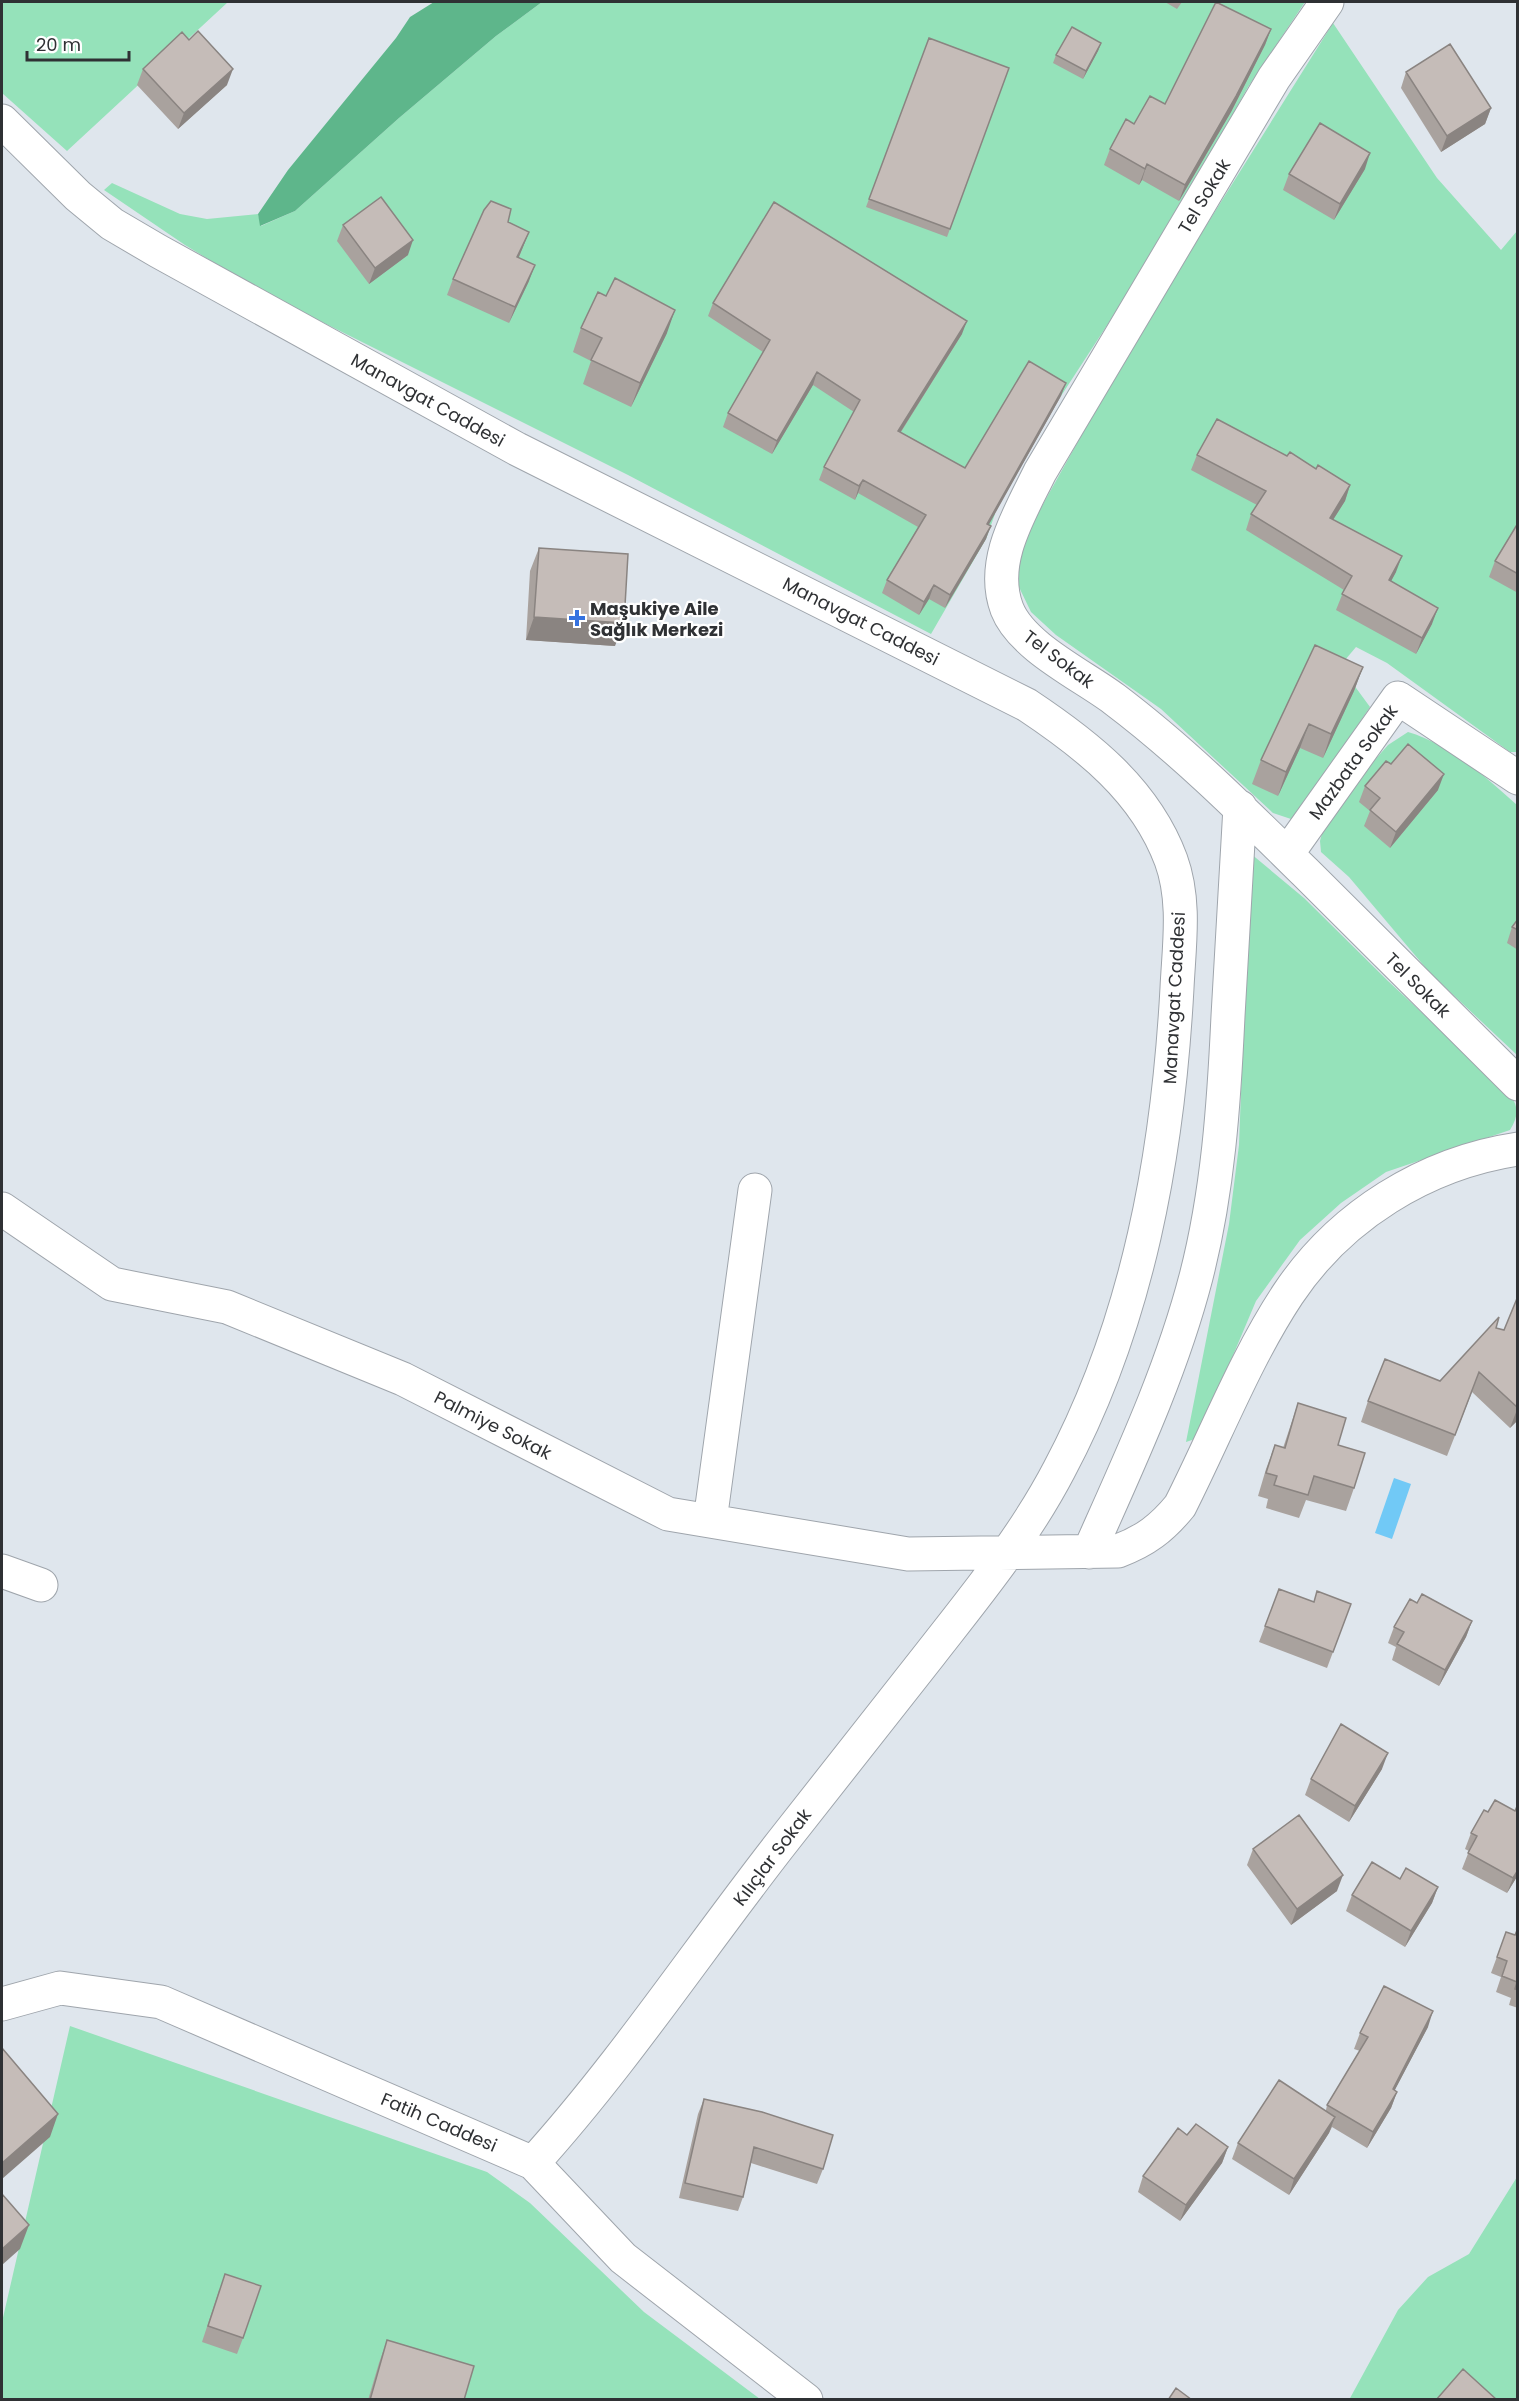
<svg xmlns="http://www.w3.org/2000/svg" width="1519" height="2401" font-family="Poppins,sans-serif">
	<rect width="100%" height="100%" fill="#dfe6ed"/>
	<path fill="#95e2ba" d="M 2,2 L 228,2 L 67,151 L 2,93 Z
		M 542,2 L 1305,2 L 1248,87 L 1171,227 L 1061,396 L 1024,374 L 955,491 L 995,514 L 986,539 L 931,634 L 628,475 L 264,293 L 185,245 L 104,190 L 112,183 L 180,214 L 207,219 L 258,214 L 261,226 L 295,211 L 399,118 L 496,36 Z
		M 1333,23 L 1437,178 L 1501,250 L 1517,231 L 1517,752 L 1510,752 L 1387,663 L 1356,647 L 1340,666 L 1370,707 L 1294,820 L 1273,813 L 1161,709 L 1056,635 L 1031,612 L 1017,583 L 1016,560 L 1033,522 L 1137,336 Z
		M 1408,732 C 1449,744 1486,777 1517,805 L 1517,1055 L 1430,973 L 1349,877 L 1321,852 L 1320,841 L 1327,814 L 1388,745 Z
		M 1250,853 L 1304,898 L 1388,981 L 1511,1096 C 1519,1108 1518,1117 1510,1130 L 1386,1172 L 1341,1203 L 1300,1240 L 1256,1301 L 1198,1438 L 1186,1442 L 1229,1224 L 1239,1145 Z
		M 70,2026 L 487,2172 L 530,2203 L 644,2312 L 760,2399 L 2,2400 L 2,2322 Z
		M 1517,2177 L 1517,2399 L 1349,2400 L 1398,2310 L 1428,2277 L 1469,2254 Z"/>
	<path fill="#5eb68b" d="M 434,2 L 542,2 L 496,36 L 399,118 L 295,211 L 260,226 L 258,214 L 288,170 L 396,38 L 410,17 Z"/>
	<path fill="#71c9f6" d="M 1394,1478 L 1411,1484 L 1392,1539 L 1375,1533 Z"/>
	<g fill="none" stroke-linecap="round" stroke-linejoin="round">
		<g stroke="#9fa5ac" stroke-width="35">
			<path id="street" d="M 1327,2 L 1274,78 L 1040,472 C 1020,513 989,562 1007,609 C 1022,647 1082,675 1114,699 C 1183,751 1244,812 1305,872 C 1376,943 1447,1013 1518,1084
				M 2,121 L 78,196 L 112,224 L 158,251 L 517,449 L 1027,705 C 1087,745 1145,790 1171,860 C 1186,901 1179,946 1177,988 C 1168,1154 1138,1322 1059,1470 C 1024,1537 977,1594 931,1653 C 883,1714 835,1775 787,1836 C 701,1945 626,2060 533,2163
				M 1287,854 L 1398,698 L 1518,778
				M 2,1209 L 112,1284 L 227,1307 L 403,1379 L 668,1514 L 908,1554 L 1118,1551 C 1145,1541 1162,1528 1180,1506 C 1216,1435 1245,1359 1288,1294 C 1340,1216 1425,1163 1518,1149
				M 710,1521 L 755,1190
				M 1089,1552 C 1129,1462 1171,1373 1196,1277 C 1218,1192 1224,1103 1228,1016 C 1232,946 1236,877 1240,807
				M 2,1571 L 41,1585
				M 2,2004 L 60,1988 L 161,2002 L 533,2163 L 623,2258 L 806,2400"/>
		</g>
		<use href="#street" stroke="#fff" stroke-width="33"/>
	</g>
	<path fill="#a9a29e" d="M 1165,2 L 1182,2 L 1177,9 Z
		M 1271,29 L 1265,45 L 1231,112 L 1179,201 L 1142,180 L 1139,185 L 1104,165 L 1110,149 L 1134,124 L 1165,104 Z
		M 929,38 L 1009,68 L 947,237 L 866,207 Z
		M 1101,43 L 1098,51 L 1083,79 L 1053,63 L 1056,55 Z
		M 143,69 L 227,85 L 178,129 L 137,85 Z
		M 1406,72 L 1491,108 L 1485,124 L 1441,152 L 1401,88 Z
		M 1365,169 L 1334,220 L 1283,190 L 1289,174 Z
		M 508,222 L 529,232 L 519,257 L 529,281 L 509,323 L 447,295 L 453,279 Z
		M 343,225 L 408,255 L 369,284 L 337,241 Z
		M 713,303 L 962,334 L 901,432 L 965,468 L 1061,396 L 988,525 L 986,539 L 945,608 L 929,599 L 919,615 L 882,593 L 887,580 L 918,527 L 858,493 L 855,500 L 819,480 L 824,467 L 854,412 L 813,385 L 772,454 L 723,427 L 728,413 L 763,352 L 708,316 Z
		M 581,328 L 667,333 L 631,407 L 583,384 L 591,361 L 573,352 Z
		M 1197,455 L 1287,456 L 1350,485 L 1345,501 L 1333,520 L 1396,572 L 1391,581 L 1432,624 L 1416,654 L 1336,610 L 1344,590 L 1246,530 L 1251,514 L 1257,505 L 1191,470 Z
		M 1518,523 L 1518,593 L 1489,577 L 1495,561 Z
		M 539,548 L 615,646 L 526,640 L 530,571 Z
		M 1363,667 L 1354,691 L 1323,758 L 1300,748 L 1278,796 L 1252,784 L 1261,760 Z
		M 1365,786 L 1438,790 L 1390,848 L 1364,826 L 1370,811 L 1359,802 Z
		M 1518,919 L 1518,950 L 1507,943 L 1512,927 Z
		M 1518,1296 L 1518,1420 L 1510,1428 L 1472,1392 L 1447,1456 L 1361,1422 L 1368,1401 L 1440,1381 L 1496,1328 L 1504,1330 Z
		M 1298,1403 L 1338,1445 L 1354,1488 L 1346,1511 L 1306,1500 L 1299,1518 L 1266,1508 L 1268,1499 L 1258,1496 L 1266,1469 L 1275,1445 L 1283,1448 Z
		M 1279,1589 L 1314,1602 L 1351,1604 L 1327,1668 L 1259,1642 Z
		M 1417,1603 L 1472,1621 L 1466,1637 L 1439,1686 L 1392,1660 L 1396,1647 L 1388,1643 L 1394,1627 Z
		M 1382,1769 L 1349,1822 L 1305,1795 L 1311,1779 Z
		M 1518,1804 L 1518,1875 L 1507,1893 L 1462,1869 L 1469,1851 L 1465,1849 L 1471,1833 L 1488,1812 L 1515,1811 Z
		M 1253,1849 L 1337,1891 L 1291,1925 L 1247,1865 Z
		M 1438,1887 L 1432,1903 L 1405,1947 L 1346,1911 L 1352,1895 Z
		M 1518,1928 L 1518,2008 L 1509,2005 L 1511,1998 L 1496,1992 L 1501,1977 L 1491,1973 L 1506,1932 L 1515,1935 Z
		M 1428,2027 L 1394,2091 L 1397,2092 L 1391,2108 L 1367,2148 L 1332,2127 L 1329,2133 L 1289,2195 L 1232,2159 L 1238,2143 L 1326,2110 L 1327,2105 L 1360,2051 L 1354,2049 L 1360,2033 Z
		M 704,2099 L 823,2169 L 817,2184 L 751,2163 L 743,2197 L 738,2211 L 679,2198 L 698,2114 Z
		M 1187,2135 L 1228,2147 L 1222,2163 L 1180,2221 L 1138,2192 L 1143,2176 Z
		M 219,2290 L 243,2338 L 237,2354 L 202,2342 Z
		M 387,2340 L 464,2400 L 368,2400 L 379,2363 Z"/>
	<path fill="#8a8481" d="M 1271,29 L 1265,45 L 1231,112 L 1179,201 L 1185,185 Z
		M 1101,43 L 1098,51 L 1083,79 L 1086,71 Z
		M 233,69 L 227,85 L 178,129 L 184,113 Z
		M 1491,108 L 1485,124 L 1441,152 L 1447,136 Z
		M 1370,153 L 1365,169 L 1334,220 L 1340,204 Z
		M 1147,164 L 1142,180 L 1139,185 L 1145,169 Z
		M 529,232 L 523,247 L 512,273 L 517,257 Z
		M 413,240 L 408,255 L 369,284 L 375,268 Z
		M 535,265 L 529,281 L 509,323 L 515,307 Z
		M 675,310 L 667,333 L 631,407 L 640,383 Z
		M 967,321 L 962,334 L 893,444 L 898,431 Z
		M 817,372 L 813,385 L 772,454 L 777,441 Z
		M 1066,383 L 1061,396 L 982,537 L 987,524 Z
		M 863,480 L 858,493 L 855,500 L 859,486 Z
		M 1350,485 L 1345,501 L 1324,534 L 1330,518 Z
		M 991,526 L 986,539 L 945,608 L 950,595 Z
		M 1402,556 L 1396,572 L 1383,596 L 1389,580 Z
		M 934,585 L 929,599 L 919,615 L 924,602 Z
		M 1438,608 L 1432,624 L 1416,654 L 1422,638 Z
		M 534,617 L 624,623 L 615,646 L 526,640 Z
		M 1363,667 L 1354,691 L 1323,758 L 1331,734 Z
		M 1309,724 L 1300,748 L 1278,796 L 1286,772 Z
		M 1444,774 L 1438,790 L 1390,848 L 1396,832 Z
		M 1518,1407 L 1518,1420 L 1510,1428 Z
		M 1472,1621 L 1466,1637 L 1439,1686 L 1445,1670 Z
		M 1388,1753 L 1382,1769 L 1349,1822 L 1355,1806 Z
		M 1518,1870 L 1518,1875 L 1507,1893 L 1513,1878 Z
		M 1343,1875 L 1337,1891 L 1291,1925 L 1297,1909 Z
		M 1438,1887 L 1432,1903 L 1405,1947 L 1411,1931 Z
		M 1433,2011 L 1428,2027 L 1387,2105 L 1393,2089 Z
		M 1397,2092 L 1391,2108 L 1367,2148 L 1373,2132 Z
		M 58,2114 L 50,2137 L 2,2179 L 2,2163 Z
		M 1335,2117 L 1329,2133 L 1289,2195 L 1294,2179 Z
		M 1228,2147 L 1222,2163 L 1180,2221 L 1186,2205 Z
		M 29,2225 L 20,2249 L 2,2265 L 2,2249 Z"/>
	<path fill="#c5bcb8" stroke="#8a8481" stroke-width="1.5" d="M 1216,2 L 1271,29 L 1236,96 L 1185,185 L 1147,164 L 1145,169 L 1110,149 L 1126,119 L 1134,124 L 1150,96 L 1165,104 Z
		M 1072,27 L 1101,43 L 1086,71 L 1056,55 Z
		M 198,31 L 233,69 L 184,113 L 143,69 L 182,32 L 189,40 Z
		M 929,38 L 1009,68 L 950,229 L 869,199 Z
		M 1450,44 L 1491,108 L 1447,136 L 1406,72 Z
		M 1320,123 L 1370,153 L 1340,204 L 1289,174 Z
		M 381,197 L 413,240 L 375,268 L 343,225 Z
		M 491,201 L 511,209 L 508,222 L 529,232 L 517,257 L 535,265 L 515,307 L 453,279 L 484,210 Z
		M 774,202 L 967,321 L 898,431 L 965,468 L 1029,361 L 1066,383 L 987,524 L 991,526 L 950,595 L 934,585 L 924,602 L 887,580 L 926,515 L 863,480 L 859,486 L 824,467 L 860,400 L 817,372 L 777,441 L 728,413 L 770,340 L 713,303 Z
		M 615,278 L 675,310 L 640,383 L 591,360 L 602,338 L 581,328 L 598,292 L 606,296 Z
		M 1217,419 L 1287,456 L 1290,452 L 1316,469 L 1318,465 L 1350,485 L 1330,518 L 1402,556 L 1389,580 L 1438,608 L 1422,638 L 1342,594 L 1352,576 L 1251,514 L 1266,491 L 1197,455 Z
		M 1518,523 L 1518,574 L 1495,561 Z
		M 539,548 L 628,554 L 624,623 L 534,617 Z
		M 1315,645 L 1363,667 L 1331,734 L 1309,724 L 1286,772 L 1261,760 Z
		M 1408,744 L 1444,774 L 1396,832 L 1370,810 L 1380,798 L 1365,786 L 1386,761 L 1391,764 Z
		M 1518,919 L 1518,930 L 1512,927 Z
		M 1518,1296 L 1517,1407 L 1479,1372 L 1455,1435 L 1368,1401 L 1385,1359 L 1440,1381 L 1499,1317 L 1496,1328 L 1504,1330 Z
		M 1298,1403 L 1346,1418 L 1338,1445 L 1365,1453 L 1354,1488 L 1314,1476 L 1308,1495 L 1274,1485 L 1277,1476 L 1266,1473 L 1275,1445 L 1285,1448 Z
		M 1279,1589 L 1314,1602 L 1317,1591 L 1351,1604 L 1333,1652 L 1265,1626 Z
		M 1422,1594 L 1472,1621 L 1445,1670 L 1397,1644 L 1404,1632 L 1394,1627 L 1410,1599 L 1417,1603 Z
		M 1341,1724 L 1388,1753 L 1355,1806 L 1311,1779 Z
		M 1495,1800 L 1515,1811 L 1518,1804 L 1518,1870 L 1513,1878 L 1468,1853 L 1477,1836 L 1471,1833 L 1484,1810 L 1488,1812 Z
		M 1299,1815 L 1343,1875 L 1297,1909 L 1253,1849 Z
		M 1372,1862 L 1400,1879 L 1406,1868 L 1438,1887 L 1411,1931 L 1352,1895 Z
		M 1518,1928 L 1518,1990 L 1515,1989 L 1517,1982 L 1502,1976 L 1507,1961 L 1497,1957 L 1506,1932 L 1515,1935 Z
		M 1384,1986 L 1433,2011 L 1393,2089 L 1397,2092 L 1373,2132 L 1327,2105 L 1368,2037 L 1360,2033 Z
		M 2,2048 L 58,2114 L 2,2163 Z
		M 1279,2080 L 1335,2117 L 1294,2179 L 1238,2143 Z
		M 704,2099 L 762,2112 L 833,2135 L 823,2169 L 754,2147 L 743,2197 L 685,2183 Z
		M 1196,2124 L 1228,2147 L 1186,2205 L 1143,2176 L 1178,2128 L 1187,2135 Z
		M 2,2194 L 29,2225 L 2,2249 Z
		M 225,2274 L 261,2286 L 243,2338 L 208,2326 Z
		M 387,2340 L 474,2366 L 464,2400 L 370,2400 Z
		M 1463,2369 L 1497,2400 L 1436,2400 Z
		M 1176,2388 L 1192,2400 L 1168,2400 Z"/>
	<path fill="#3572e0" stroke="#fff" stroke-width="2" d="M574 609h6v6h6v6h-6v6h-6v-6h-6v-6h6z"/>
	<g text-anchor="middle" dominant-baseline="central" stroke-width="4.5" stroke-linejoin="round" paint-order="stroke">
		<g font-size="18" fill="#2f3134" stroke="#fff">
			<text transform="translate(1204 196) rotate(-59)">Tel Sokak</text>
			<text transform="translate(428 400) rotate(29)">Manavgat Caddesi</text>
			<text transform="translate(861 621) rotate(27)">Manavgat Caddesi</text>
			<text transform="translate(1059 659) rotate(37)">Tel Sokak</text>
			<text transform="translate(1353 762) rotate(-54)">Mazbata Sokak</text>
			<text transform="translate(1418 985) rotate(45)">Tel Sokak</text>
			<text transform="translate(1174 998) rotate(-87)">Manavgat Caddesi</text>
			<text transform="translate(493 1425) rotate(27)">Palmiye Sokak</text>
			<text transform="translate(772 1857) rotate(-53)">Kılıçlar Sokak</text>
			<text transform="translate(439 2122) rotate(23)">Fatih Caddesi</text>
		</g>
		<g font-size="18" font-weight="bold" fill="#2f3134" stroke="#fff" text-anchor="start">
			<text x="590" y="608">Maşukiye Aile<tspan x="590" dy="21">Sağlık Merkezi</tspan></text>
		</g>
	</g>
	<rect width="1519" height="2401" fill="none" stroke="#2f3134" stroke-width="6"/>
	<path d="M27 51v9h102v-9" fill="none" stroke="#2f3134" stroke-width="3"/>
	<text x="36" y="51" font-size="18" fill="#2f3134" stroke="#ffffff" stroke-width="4.5" paint-order="stroke">20 m</text>
</svg>
